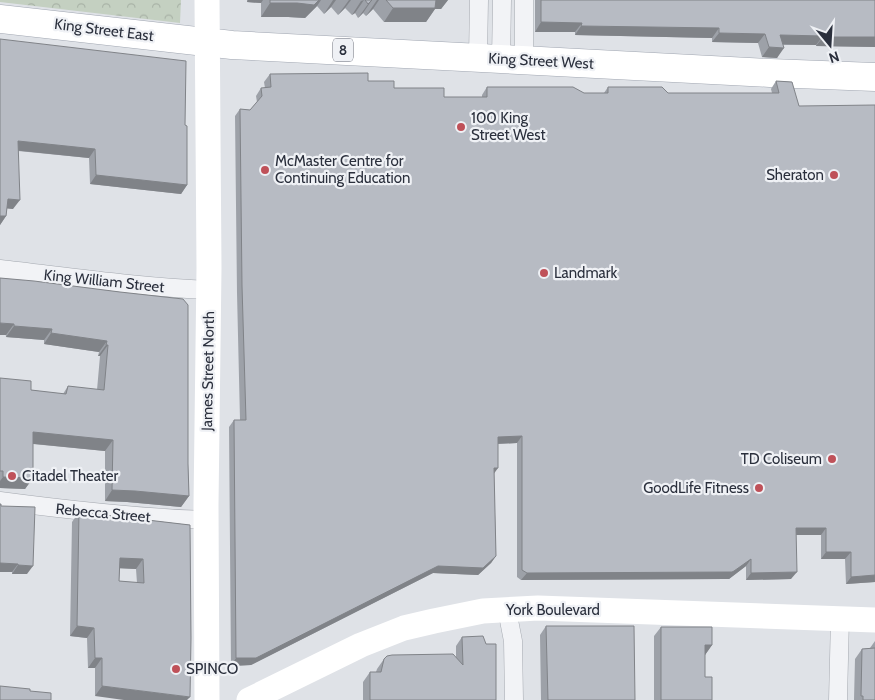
<svg xmlns="http://www.w3.org/2000/svg" width="875" height="700" font-family="Cabin,sans-serif">
	<defs>
		<pattern id="park-crowns" width="20" height="18" patternUnits="userSpaceOnUse" patternTransform="scale(1.25)"><rect width="20" height="18" fill="#c4d0c1"/><path d="M2 6a3 3 0 1 1 6 0M12 15a3 3 0 1 1 6 0" fill="none" stroke="#a9b3a7"/></pattern>
	</defs>
	<rect width="100%" height="100%" fill="#dfe2e7"/>
	<path fill="url(#park-crowns)" d="M 0,0 L 181,0 L 180,23 L 0,2 Z"/>
	<g fill="none" stroke-linecap="round" stroke-linejoin="round">
		<g stroke="#a5a9b0" stroke-width="19">
			<path id="minor" d="M 478,57 L 479,0
				M 501,59 L 502,0
				M 524,60 L 524,0
				M 0,269 C 70,277 139,287 209,290
				M 0,501 C 68,510 137,518 206,520
				M 507,610 L 513,641 L 514,700
				M 838,700 L 840,618"/>
		</g>
		<g stroke="#a0a6b1" stroke-width="29">
			<path id="primary" d="M 0,19 L 232,45 L 770,73 L 875,77"/>
		</g>
		<use href="#minor" stroke="#f2f3f6" stroke-width="18"/>
		<path stroke="#fff" stroke-width="25" d="M 207,0 L 209,268 L 206,505 L 207,700
			M 249,700 L 361,645 L 404,628 L 434,621 L 483,611 L 538,608 L 875,620"/>
		<use href="#primary" stroke="#fff" stroke-width="28"/>
	</g>
	<path fill="#9da1a8" fill-rule="evenodd" d="M 247,0 L 448,0 L 441,9 L 435,9 L 426,22 L 384,22 L 373,9 L 366,16 L 363,13 L 358,18 L 355,13 L 352,15 L 345,8 L 338,15 L 331,7 L 324,14 L 317,6 L 305,18 L 288,17 L 261,17 L 261,3 L 247,2 Z
		M 535,0 L 875,0 L 875,47 L 816,46 L 816,45 L 783,45 L 777,58 L 762,57 L 758,43 L 712,42 L 712,38 L 575,35 L 575,32 L 535,32 Z
		M 0,39 L 185,125 L 187,185 L 181,194 L 90,184 L 89,158 L 18,151 L 13,209 L 7,208 L 6,216 L 0,225 Z
		M 270,74 L 368,81 L 394,88 L 444,97 L 482,97 L 482,95 L 487,87 L 584,93 L 604,93 L 608,87 L 668,93 L 772,93 L 771,89 L 776,81 L 792,82 L 875,582 L 846,584 L 845,559 L 821,559 L 821,535 L 796,535 L 791,579 L 746,580 L 746,566 L 729,579 L 726,579 L 521,580 L 517,577 L 517,443 L 498,444 L 494,473 L 496,556 L 491,563 L 478,575 L 433,573 L 251,665 L 231,666 L 229,427 L 234,420 L 240,420 L 237,293 L 235,116 L 240,109 L 250,110 L 257,102 L 256,96 L 261,88 L 265,88 L 264,82 Z
		M 0,278 L 120,292 L 188,464 L 189,496 L 181,507 L 127,502 L 105,501 L 105,451 L 33,444 L 33,478 L 25,489 L 0,488 L 0,378 L 31,390 L 63,394 L 68,386 L 97,390 L 100,356 L 98,356 L 99,352 L 44,344 L 44,340 L 6,337 Z
		M 0,504 L 1,506 L 27,574 L 12,574 L 12,572 L 0,572 Z
		M 79,512 L 190,525 L 191,638 L 95,696 L 95,668 L 88,668 L 87,638 L 70,636 L 72,522 ZM 120,568 L 136,569 L 137,583 L 119,581 Z
		M 546,626 L 635,700 L 541,700 L 540,635 Z
		M 661,627 L 712,645 L 705,655 L 705,677 L 712,700 L 654,700 L 654,636 Z
		M 462,637 L 496,700 L 363,700 L 363,682 L 370,672 L 376,672 L 377,669 L 384,659 L 456,657 L 456,646 Z
		M 875,641 L 875,700 L 854,700 L 855,659 L 862,649 L 870,648 Z"/>
	<path fill="#808388" d="M 248,0 L 263,0 L 261,3 L 247,2 Z
		M 321,0 L 317,6 L 305,18 L 288,17 L 261,17 L 270,3 Z
		M 333,0 L 336,0 L 331,7 L 324,14 Z
		M 349,0 L 351,0 L 345,8 L 338,15 Z
		M 364,0 L 355,13 L 352,15 L 361,1 Z
		M 372,0 L 363,13 L 358,18 L 368,4 Z
		M 377,0 L 379,0 L 373,9 L 366,16 Z
		M 433,0 L 448,0 L 441,9 L 435,9 L 426,22 L 384,22 L 393,8 Z
		M 541,22 L 582,23 L 575,32 L 535,32 Z
		M 581,26 L 719,28 L 712,38 L 575,35 Z
		M 719,33 L 765,34 L 758,43 L 712,42 Z
		M 780,35 L 823,36 L 816,45 L 773,44 Z
		M 823,37 L 875,37 L 875,47 L 816,46 Z
		M 769,47 L 784,48 L 777,58 L 762,57 Z
		M 18,141 L 95,149 L 89,158 L 12,150 Z
		M 96,175 L 187,185 L 181,194 L 90,184 Z
		M 8,199 L 20,200 L 13,209 L 2,208 Z
		M 0,216 L 6,216 L 0,225 Z
		M 0,323 L 14,324 L 6,335 L 0,335 Z
		M 14,326 L 52,329 L 44,340 L 6,337 Z
		M 51,333 L 107,341 L 99,352 L 44,344 Z
		M 106,345 L 108,345 L 100,356 L 98,356 Z
		M 33,432 L 113,440 L 105,451 L 25,443 Z
		M 522,436 L 517,443 L 493,444 L 498,437 Z
		M 494,468 L 498,468 L 493,475 Z
		M 3,477 L 33,478 L 25,489 L 0,488 L 0,481 Z
		M 112,490 L 135,491 L 189,496 L 181,507 L 127,502 L 105,501 Z
		M 796,528 L 826,528 L 821,535 L 791,535 Z
		M 826,552 L 851,552 L 845,559 L 821,559 Z
		M 496,556 L 491,563 L 478,575 L 433,573 L 251,665 L 231,666 L 236,658 L 438,566 Z
		M 120,558 L 143,559 L 136,569 L 113,568 Z
		M 751,559 L 746,566 L 729,579 L 726,579 L 521,580 L 527,573 Z
		M 0,563 L 18,564 L 12,572 L 0,572 Z
		M 18,565 L 33,566 L 27,574 L 12,574 Z
		M 797,572 L 791,579 L 746,580 L 751,573 Z
		M 875,575 L 875,582 L 846,584 L 851,577 Z
		M 77,626 L 94,628 L 87,638 L 70,636 Z
		M 705,645 L 712,645 L 705,655 L 698,655 Z
		M 95,658 L 102,658 L 95,668 L 88,668 Z
		M 102,686 L 190,697 L 187,700 L 124,700 L 95,696 Z"/>
	<path fill="#b7bbc3" stroke="#808388" fill-rule="evenodd" d="M 270,0 L 319,0 L 314,5 L 297,3 L 270,3 Z
		M 365,0 L 372,0 L 368,4 Z
		M 386,0 L 436,0 L 435,8 L 393,8 Z
		M 541,0 L 875,0 L 875,37 L 823,37 L 823,36 L 780,35 L 784,48 L 769,47 L 765,34 L 719,33 L 719,28 L 581,26 L 582,23 L 541,22 Z
		M 0,39 L 186,61 L 185,125 L 187,126 L 187,185 L 96,175 L 95,149 L 18,141 L 20,200 L 8,199 L 6,216 L 0,216 Z
		M 368,73 L 368,81 L 394,81 L 394,88 L 444,88 L 444,97 L 487,97 L 487,87 L 573,87 L 584,93 L 608,93 L 608,87 L 662,87 L 668,93 L 779,93 L 776,81 L 792,82 L 799,106 L 875,105 L 875,575 L 851,577 L 851,552 L 826,552 L 826,528 L 796,528 L 797,572 L 751,573 L 751,559 L 734,571 L 732,572 L 527,573 L 522,570 L 522,436 L 498,437 L 498,468 L 494,468 L 496,556 L 483,568 L 438,566 L 256,658 L 236,658 L 234,420 L 246,420 L 242,286 L 240,109 L 250,110 L 262,96 L 261,88 L 271,87 L 270,74 Z
		M 0,278 L 34,281 L 120,292 L 183,299 L 188,305 L 188,464 L 189,496 L 135,491 L 112,490 L 113,440 L 33,432 L 33,478 L 3,477 L 3,471 L 0,471 L 0,378 L 31,381 L 31,390 L 66,394 L 68,386 L 104,390 L 108,345 L 106,345 L 107,341 L 51,333 L 52,329 L 14,326 L 14,324 L 0,323 Z
		M 0,504 L 1,504 L 1,506 L 35,507 L 33,566 L 18,565 L 18,564 L 0,563 Z
		M 79,512 L 190,525 L 191,638 L 190,697 L 102,686 L 102,658 L 95,658 L 94,628 L 77,626 ZM 120,558 L 143,559 L 144,583 L 119,581 Z
		M 546,626 L 634,626 L 635,700 L 548,700 Z
		M 661,627 L 712,627 L 712,645 L 705,645 L 705,677 L 712,677 L 712,700 L 661,700 Z
		M 483,636 L 486,644 L 496,644 L 496,700 L 370,700 L 370,672 L 381,672 L 384,659 L 387,656 L 392,655 L 453,654 L 463,665 L 462,637 Z
		M 875,648 L 875,700 L 863,700 L 863,696 L 861,696 L 862,649 Z
		M 0,686 L 30,689 L 30,691 L 51,693 L 51,700 L 0,700 Z"/>
	<g fill="#bf5159" stroke="#eff1f5" stroke-width="2">
		<circle cx="461" cy="127" r="5"/>
		<circle cx="265" cy="170" r="5"/>
		<circle cx="834" cy="175" r="5"/>
		<circle cx="544" cy="273" r="5"/>
		<circle cx="832" cy="459" r="5"/>
		<circle cx="12" cy="476" r="5"/>
		<circle cx="759" cy="488" r="5"/>
		<circle cx="176" cy="669" r="5"/>
	</g>
	<g text-anchor="middle" dominant-baseline="central" stroke-width="4.5" stroke-linejoin="round" paint-order="stroke">
		<rect fill="#eff1f5" stroke="#656974" stroke-width="1" x="333" y="38.5" width="20" height="23" rx="4"/>
		<g font-size="14" font-weight="bold" fill="#2a2f3c">
			<text x="343" y="50">8</text>
		</g>
		<g font-size="15" fill="#2a2f3c" stroke="#eff1f5">
			<text transform="translate(104 30) rotate(7)">King Street East</text>
			<text transform="translate(541 61) rotate(3)">King Street West</text>
			<text transform="translate(104 281) rotate(6)">King William Street</text>
			<text transform="translate(208 371) rotate(-89)">James Street North</text>
			<text transform="translate(103 513) rotate(5)">Rebecca Street</text>
			<text x="553" y="610">York Boulevard</text>
		</g>
		<g font-size="15" fill="#2a2f3c" stroke="#eff1f5" text-anchor="start">
			<text x="471" y="118">100 King<tspan x="471" dy="17">Street West</tspan></text>
			<text x="275" y="161">McMaster Centre for<tspan x="275" dy="17">Continuing Education</tspan></text>
			<text x="824" y="175" text-anchor="end">Sheraton</text>
			<text x="554" y="273">Landmark</text>
			<text x="822" y="459" text-anchor="end">TD Coliseum</text>
			<text x="22" y="476">Citadel Theater</text>
			<text x="749" y="488" text-anchor="end">GoodLife Fitness</text>
			<text x="186" y="669">SPINCO</text>
		</g>
	</g>
	<g transform="translate(830 45) rotate(162)" stroke="#eff1f5" stroke-width="4" paint-order="stroke">
	<path d="M0-4L9 19L0 12L-9 19Z" fill="#2a2f3c"/>
	<text y="-8" font-size="14" font-weight="bold" text-anchor="middle" fill="#2a2f3c">N</text>
	</g>
</svg>
